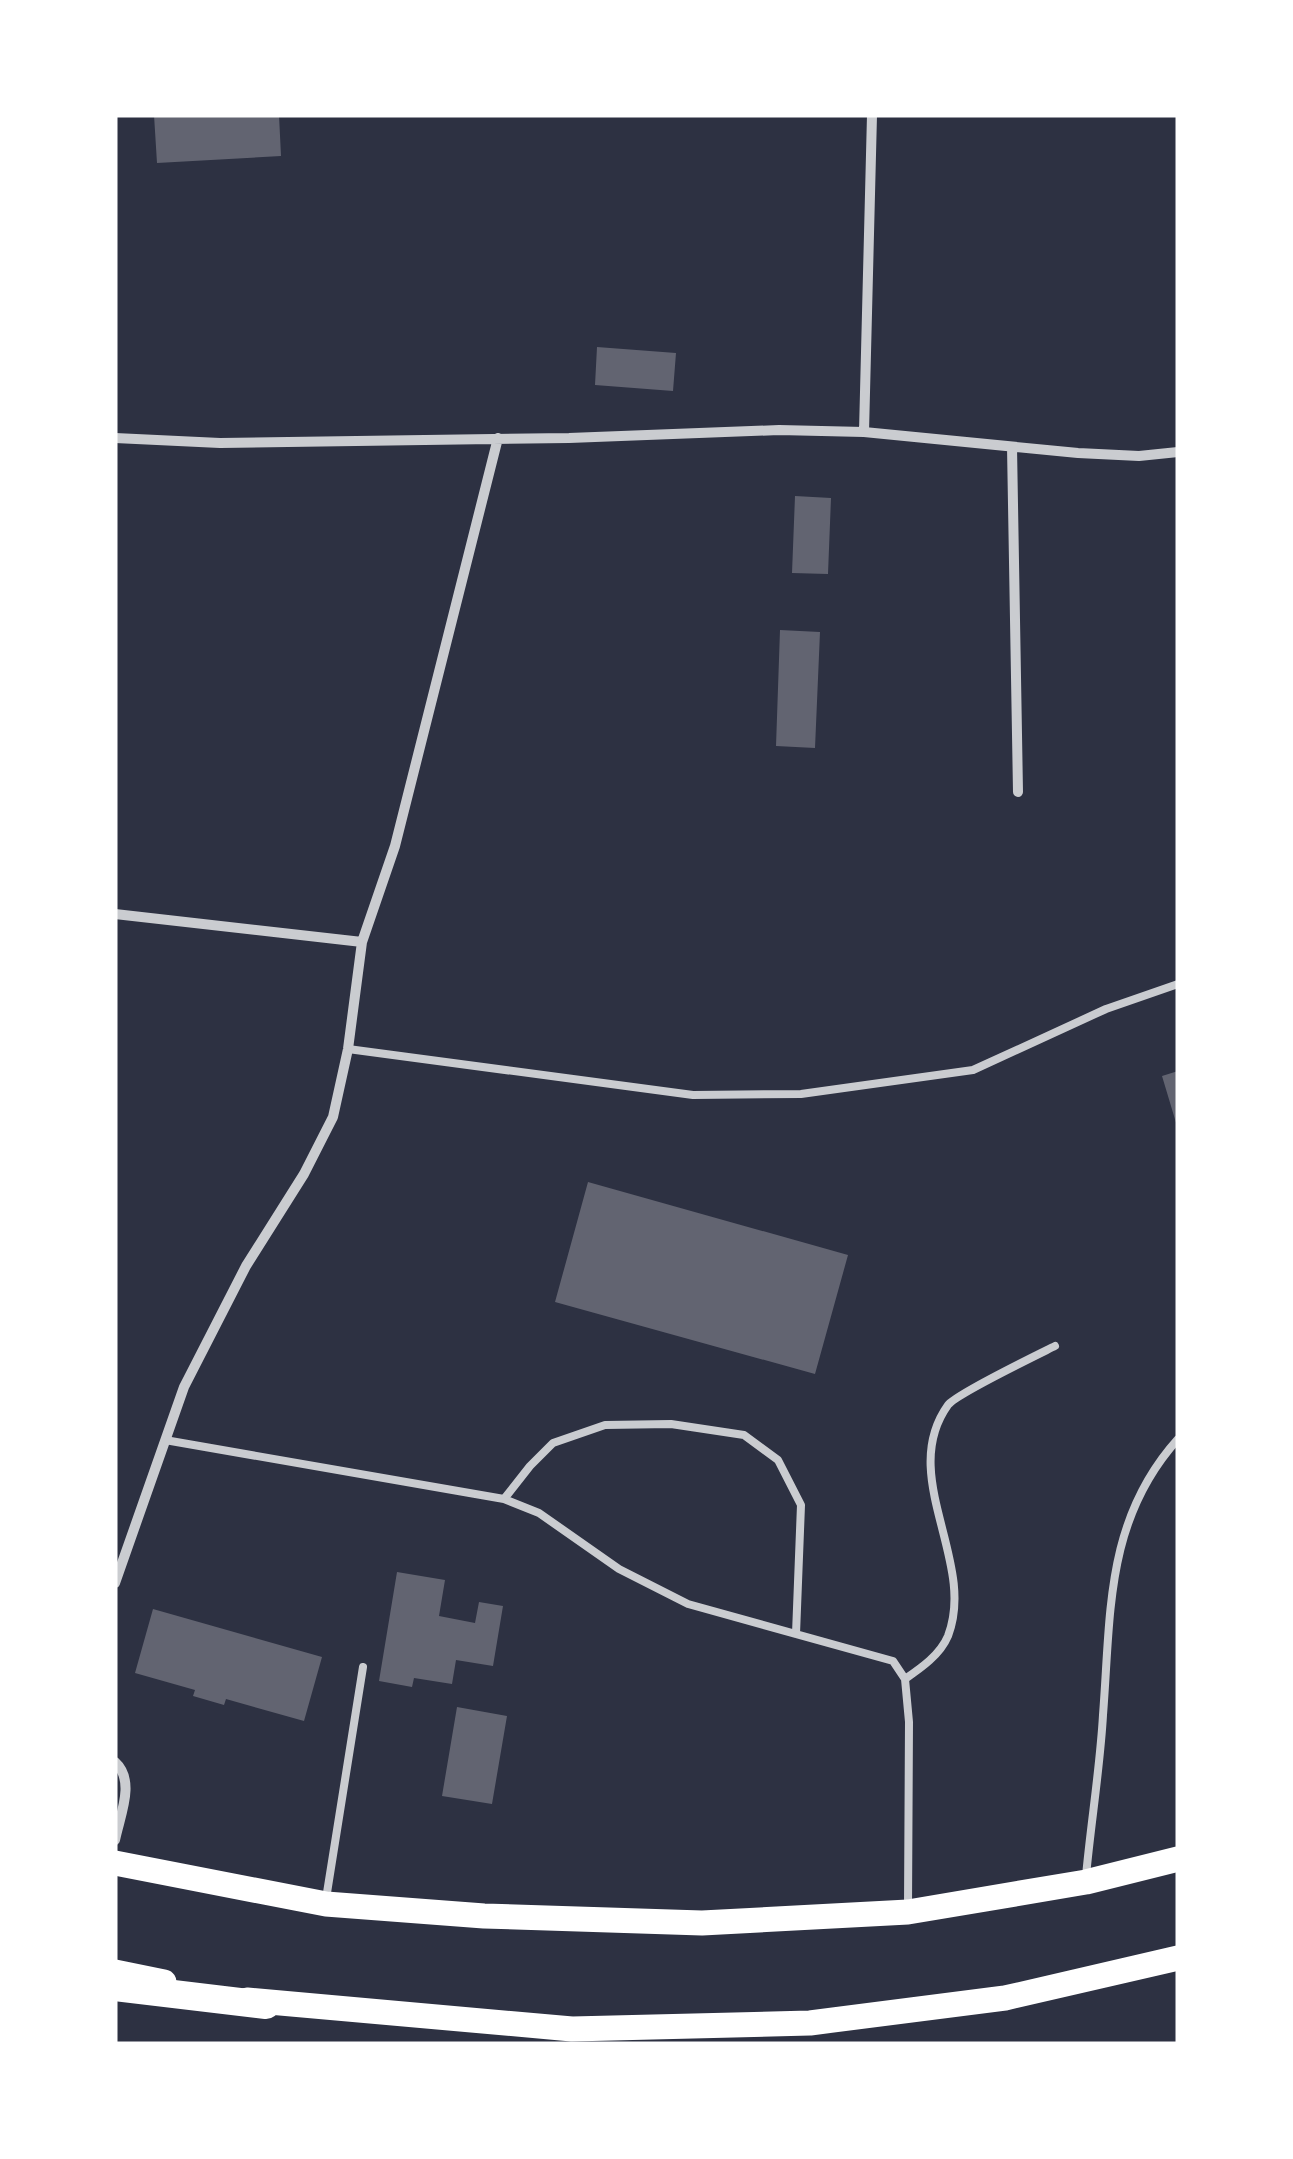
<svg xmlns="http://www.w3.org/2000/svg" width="1293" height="2159" font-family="'Titillium Web',sans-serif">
	<rect width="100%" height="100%" fill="#2d3142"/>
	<path fill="#626471" d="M 154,115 L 279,115 L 281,156 L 157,163 Z
		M 597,347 L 676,353 L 673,391 L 595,385 Z
		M 795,496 L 831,498 L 828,574 L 792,573 Z
		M 780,630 L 820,632 L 815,748 L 776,746 Z
		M 1178,1071 L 1178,1126 L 1177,1126 L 1162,1076 Z
		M 588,1182 L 848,1255 L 815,1374 L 555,1302 Z
		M 397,1572 L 445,1580 L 439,1616 L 475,1623 L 479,1602 L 503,1606 L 493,1666 L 456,1660 L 452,1684 L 414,1678 L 412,1687 L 379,1681 Z
		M 153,1609 L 322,1657 L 304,1721 L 226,1699 L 224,1705 L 193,1696 L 195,1690 L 135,1673 Z
		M 457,1707 L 507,1716 L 492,1804 L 442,1796 Z"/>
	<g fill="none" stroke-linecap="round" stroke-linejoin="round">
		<path stroke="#caccd0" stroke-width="8" d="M 348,1049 L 693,1095 L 801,1094 L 973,1070 L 1106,1009 L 1178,984
			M 165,1440 L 504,1499 L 539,1513 L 619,1569 L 688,1604 L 893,1661 L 905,1679 L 909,1722 L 908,1907
			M 504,1499 L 530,1466 L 553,1443 L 605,1425 L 671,1424 L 744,1435 L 778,1460 L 801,1505 L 796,1634
			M 905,1679 C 921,1668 940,1655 948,1636 C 977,1561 897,1476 948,1405 C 956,1394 1037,1355 1055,1346
			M 1086,1876 C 1091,1822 1100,1768 1103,1715 C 1111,1613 1105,1520 1178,1439
			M 326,1899 L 363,1667"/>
		<path stroke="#caccd0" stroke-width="10" d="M 864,432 L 872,115
			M 115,438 L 220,443 L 569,438 L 779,430 L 864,432 L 1078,453 L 1139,456 L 1178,452
			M 1012,447 L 1018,792
			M 115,914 L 362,942
			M 115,1583 L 184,1387 L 246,1266 L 304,1174 L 333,1117 L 348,1049 L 362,942 L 395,846 L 498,438
			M 115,1762 C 136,1781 120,1815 115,1840"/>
		<path stroke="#fff" stroke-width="25" d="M 115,1863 L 326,1904 L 484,1916 L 702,1923 L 908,1912 L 1086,1882 L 1178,1859
			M 115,1972 L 164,1982
			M 247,2000 L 572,2029 L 810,2023 L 1005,1998 L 1178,1958"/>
		<path stroke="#fff" stroke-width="28" d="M 115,1987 L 266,2005"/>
	</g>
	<rect width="1293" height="2159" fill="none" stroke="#ffffff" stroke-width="235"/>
</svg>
